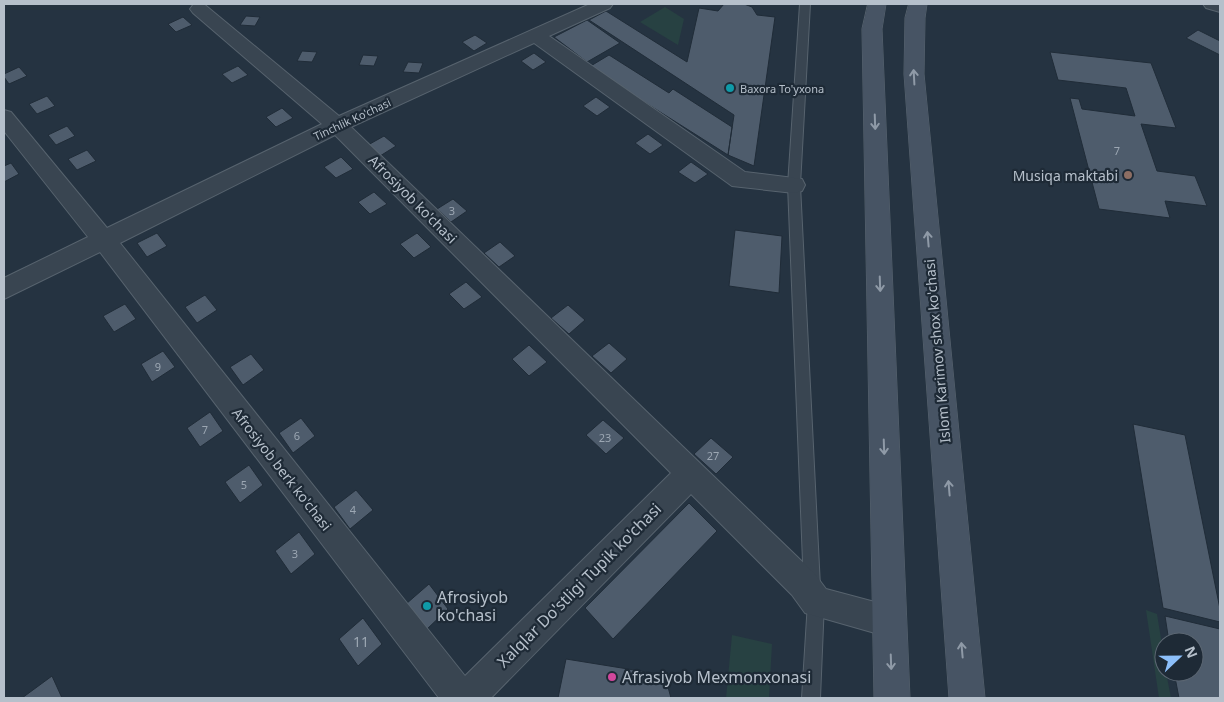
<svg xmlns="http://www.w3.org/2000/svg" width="1224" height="702" font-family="'Noto Sans',sans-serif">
	<rect width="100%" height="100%" fill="#253341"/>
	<path fill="#274142" d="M 665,7 L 684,19 L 678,45 L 640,22 Z
		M 1146,610 L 1157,614 L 1164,657 L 1164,672 L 1166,672 L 1171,698 L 1159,698 Z
		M 732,635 L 772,644 L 769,698 L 726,698 Z"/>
	<path fill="#4e5c6c" stroke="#202c38" d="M 724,4 L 744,4 L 752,7 L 757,15 L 775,17 L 754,166 L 728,155 L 734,115 L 589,20 L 606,11 L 687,62 L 699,8 L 718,11 Z
		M 246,16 L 260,17 L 255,26 L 240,25 Z
		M 183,17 L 192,25 L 176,32 L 168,24 Z
		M 587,20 L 620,43 L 587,62 L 554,37 Z
		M 1198,30 L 1220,41 L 1220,55 L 1186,38 Z
		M 475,35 L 487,43 L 474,51 L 462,42 Z
		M 302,51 L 317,52 L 312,62 L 297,61 Z
		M 1050,52 L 1151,63 L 1176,128 L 1141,124 L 1157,171 L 1195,176 L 1207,206 L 1165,201 L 1170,218 L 1099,209 L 1070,98 L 1079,99 L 1082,109 L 1135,116 L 1126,88 L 1058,80 Z
		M 534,53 L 546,62 L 533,70 L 521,61 Z
		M 363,55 L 378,56 L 374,66 L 359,65 Z
		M 609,55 L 669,93 L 673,89 L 732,127 L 728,155 L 589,67 Z
		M 408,62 L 423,63 L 419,73 L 403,72 Z
		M 238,66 L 248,75 L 232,83 L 222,74 Z
		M 19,67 L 27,76 L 9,84 L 4,77 L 4,74 Z
		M 47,96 L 55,106 L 37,114 L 29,104 Z
		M 596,97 L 610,107 L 597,116 L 583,106 Z
		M 282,108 L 293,118 L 276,127 L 266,117 Z
		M 67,126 L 75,136 L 56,145 L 48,135 Z
		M 648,134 L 663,145 L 650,154 L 635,143 Z
		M 384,136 L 396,146 L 380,156 L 368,145 Z
		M 87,150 L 96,161 L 77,170 L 68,159 Z
		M 341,157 L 353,169 L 336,178 L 324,167 Z
		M 691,162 L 708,174 L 695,183 L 678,172 Z
		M 11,163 L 19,174 L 4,182 L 4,166 Z
		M 374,192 L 387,204 L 370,214 L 358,202 Z
		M 453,199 L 467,211 L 451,222 L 437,209 Z
		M 735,230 L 782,236 L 779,293 L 729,286 Z
		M 157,233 L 167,246 L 147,257 L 137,243 Z
		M 417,233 L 431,247 L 414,258 L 400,244 Z
		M 500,242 L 515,256 L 499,267 L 484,253 Z
		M 466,282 L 482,297 L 464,309 L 449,294 Z
		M 205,295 L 217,310 L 197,323 L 185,307 Z
		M 125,304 L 136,319 L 114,332 L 103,316 Z
		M 568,305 L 585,320 L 569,334 L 551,318 Z
		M 609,343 L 627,359 L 611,373 L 592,356 Z
		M 529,345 L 547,362 L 529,376 L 512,359 Z
		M 163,351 L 175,367 L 152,382 L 141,364 Z
		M 251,354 L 264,370 L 243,385 L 230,367 Z
		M 210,412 L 223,431 L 200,447 L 187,428 Z
		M 301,418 L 315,436 L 293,453 L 279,433 Z
		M 603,420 L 624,438 L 606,454 L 586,435 Z
		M 1133,424 L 1185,435 L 1220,609 L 1220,622 L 1163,608 Z
		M 711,438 L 733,457 L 716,474 L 694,454 Z
		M 249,465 L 263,485 L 240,503 L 225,482 Z
		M 356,490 L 373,510 L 350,529 L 334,507 Z
		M 689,503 L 717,531 L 613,639 L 585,608 Z
		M 299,532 L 315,554 L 291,574 L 275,551 Z
		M 429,584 L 448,609 L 426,630 L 406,604 Z
		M 1165,616 L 1220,629 L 1220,698 L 1179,698 L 1174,672 L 1194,672 L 1194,642 L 1169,642 Z
		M 363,618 L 382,644 L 358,666 L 339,639 Z
		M 566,659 L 659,674 L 668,687 L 671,698 L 558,698 Z
		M 52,676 L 62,698 L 22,698 Z"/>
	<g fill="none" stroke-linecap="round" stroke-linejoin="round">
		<g stroke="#57636e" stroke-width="2">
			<path id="lane" d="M 800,4 L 810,4 L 800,185 L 820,587 L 816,594 L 822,596 L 824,602 L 820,698 L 802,698 L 808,602 L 812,595 L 806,593 L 804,587 L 788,185 Z"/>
		</g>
		<g stroke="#57636e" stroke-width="2">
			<path id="street" d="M 198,4 L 205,5 L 339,116 L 590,4 L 613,4 L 610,8 L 549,36 L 745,172 L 802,179 L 805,185 L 802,191 L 794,193 L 732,186 L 534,43 L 351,127 L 814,573 L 826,589 L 901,609 L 905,621 L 901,633 L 889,637 L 805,613 L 792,595 L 691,494 L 491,698 L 439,698 L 100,252 L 4,299 L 4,278 L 88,237 L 4,131 L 4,110 L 11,112 L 107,228 L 322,124 L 193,13 L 190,9 L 193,5 ZM 335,135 L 671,473 L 465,676 L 120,243 Z
				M 1203,4 L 1220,4 L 1220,12 L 1206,8 Z"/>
		</g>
		<g stroke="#57636e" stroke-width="1">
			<path id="secondary" d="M 868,4 L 886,4 L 882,29 L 910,698 L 874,698 L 862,29 Z
				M 909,4 L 927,4 L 925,18 L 924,74 L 985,698 L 949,698 L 904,74 L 905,18 Z"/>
		</g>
		<use href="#lane" fill="#394551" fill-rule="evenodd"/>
		<use href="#street" fill="#394551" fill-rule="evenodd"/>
		<use href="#secondary" fill="#475464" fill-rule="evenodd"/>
	</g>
	<defs><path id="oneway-shaft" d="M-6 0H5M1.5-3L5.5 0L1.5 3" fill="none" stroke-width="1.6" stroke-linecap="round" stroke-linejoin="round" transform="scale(1.25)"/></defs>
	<g stroke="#8f9aa7">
		<use href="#oneway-shaft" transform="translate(914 77) rotate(-93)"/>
		<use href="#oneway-shaft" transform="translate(875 122) rotate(88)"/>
		<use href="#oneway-shaft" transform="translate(928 239) rotate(-95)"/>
		<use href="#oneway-shaft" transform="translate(880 284) rotate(88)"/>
		<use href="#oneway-shaft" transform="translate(884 447) rotate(88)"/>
		<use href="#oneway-shaft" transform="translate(949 488) rotate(-95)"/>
		<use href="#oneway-shaft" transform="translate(962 650) rotate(-95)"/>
		<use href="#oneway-shaft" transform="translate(891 662) rotate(88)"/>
	</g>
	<g fill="#0f9aa8" stroke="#1e2a36" stroke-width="2">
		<circle cx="730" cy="88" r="5"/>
		<circle cx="427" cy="606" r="5"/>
	</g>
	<circle fill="#8d6e63" stroke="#1e2a36" stroke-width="2" cx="1128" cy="175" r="5"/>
	<circle fill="#d1479c" stroke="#1e2a36" stroke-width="2" cx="612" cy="677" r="5"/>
	<g text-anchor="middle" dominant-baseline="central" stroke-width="4.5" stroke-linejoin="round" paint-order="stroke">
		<g font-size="11" fill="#b6c0cb" stroke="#1e2a36" text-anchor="start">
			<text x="740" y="88">Baxora To'yxona</text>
		</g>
		<g font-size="11" fill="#b6c0cb" stroke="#1e2a36">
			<text transform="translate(352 119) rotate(-25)">Tinchlik Ko'chasi</text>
		</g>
		<g font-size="11" fill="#9ca7b3">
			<text x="1117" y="150">7</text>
			<text x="452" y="210">3</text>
			<text x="158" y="366">9</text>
			<text x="205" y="429">7</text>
			<text x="297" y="435">6</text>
			<text x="605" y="437">23</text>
			<text x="713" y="455">27</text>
			<text x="244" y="484">5</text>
			<text x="353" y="509">4</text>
			<text x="295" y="553">3</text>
		</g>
		<g font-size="14" fill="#b6c0cb" stroke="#1e2a36" text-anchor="end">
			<text x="1118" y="175">Musiqa maktabi</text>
		</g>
		<g font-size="14" fill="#b6c0cb" stroke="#1e2a36">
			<text transform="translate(413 199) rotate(45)">Afrosiyob ko'chasi</text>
			<text transform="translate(937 351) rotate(-95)">Islom Karimov shox ko'chasi</text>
			<text transform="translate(282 469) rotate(52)">Afrosiyob berk ko'chasi</text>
		</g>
		<g font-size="14" fill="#9ca7b3">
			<text x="361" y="641">11</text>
		</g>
		<g font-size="16" fill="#b6c0cb" stroke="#1e2a36">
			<text transform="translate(579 585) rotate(-45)">Xalqlar Do'stligi Tupik ko'chasi</text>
		</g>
		<g font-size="16" fill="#b6c0cb" stroke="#1e2a36" text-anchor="start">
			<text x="437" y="597">Afrosiyob<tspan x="437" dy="18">ko'chasi</tspan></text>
			<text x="622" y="677">Afrasiyob Mexmonxonasi</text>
		</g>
	</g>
	<rect width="1224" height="702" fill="none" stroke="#b6c0cb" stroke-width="10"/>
	<g transform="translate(1179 657) rotate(68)"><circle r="24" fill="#1e2a36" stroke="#5b6672"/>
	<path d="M0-4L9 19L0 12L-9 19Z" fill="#8cbffa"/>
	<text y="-8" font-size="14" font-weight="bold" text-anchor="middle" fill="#b6c0cb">N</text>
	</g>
</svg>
